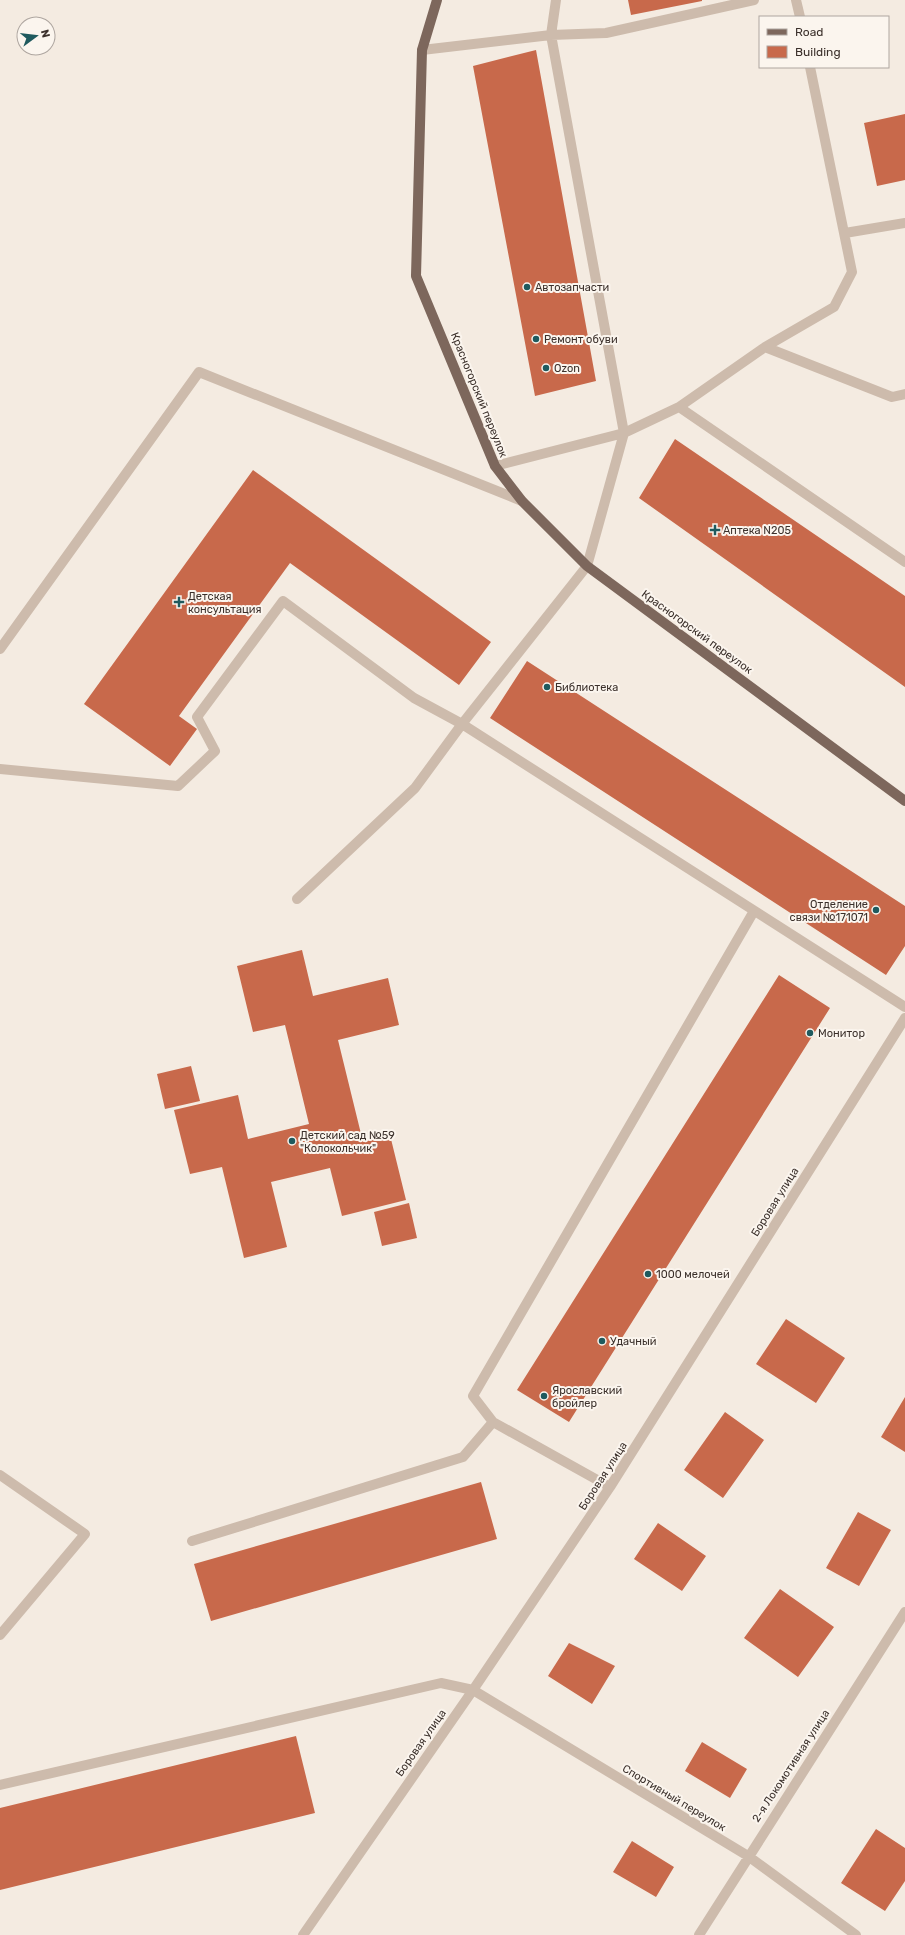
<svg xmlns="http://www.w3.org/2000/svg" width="905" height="1935" font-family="Rubik,sans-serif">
	<rect width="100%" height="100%" fill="#f4ebe1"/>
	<path fill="#c8694b" d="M 628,0 L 702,0 L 702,1 L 631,15 Z
		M 536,50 L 596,381 L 535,396 L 473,66 Z
		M 905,114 L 905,180 L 877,186 L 864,123 Z
		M 675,439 L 905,596 L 905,687 L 639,498 Z
		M 253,470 L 491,642 L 459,685 L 290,563 L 179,716 L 197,729 L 170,766 L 84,704 Z
		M 527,661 L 905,906 L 905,946 L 886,975 L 490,718 Z
		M 302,950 L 313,996 L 388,978 L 399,1025 L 338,1040 L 363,1142 L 390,1135 L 406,1200 L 342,1216 L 330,1168 L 271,1182 L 287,1247 L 244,1258 L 222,1167 L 190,1174 L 174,1110 L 238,1095 L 248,1139 L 309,1124 L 285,1025 L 253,1032 L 237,966 Z
		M 779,975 L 830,1008 L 569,1422 L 517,1390 Z
		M 191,1066 L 200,1101 L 165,1109 L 157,1074 Z
		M 409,1203 L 417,1238 L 382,1246 L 374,1212 Z
		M 786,1319 L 845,1358 L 816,1403 L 756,1364 Z
		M 905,1397 L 905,1452 L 881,1437 Z
		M 725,1412 L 764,1440 L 723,1498 L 684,1470 Z
		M 481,1482 L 497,1539 L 211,1621 L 194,1564 Z
		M 858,1512 L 891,1530 L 859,1586 L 826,1568 Z
		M 658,1523 L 706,1556 L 682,1591 L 634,1559 Z
		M 780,1589 L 834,1627 L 798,1677 L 744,1638 Z
		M 569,1643 L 615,1666 L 592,1704 L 548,1676 Z
		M 296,1736 L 315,1813 L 0,1890 L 0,1808 Z
		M 702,1742 L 747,1769 L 730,1798 L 685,1771 Z
		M 876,1829 L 905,1848 L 905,1881 L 885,1911 L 841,1883 Z
		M 632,1841 L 674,1867 L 656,1897 L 613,1872 Z"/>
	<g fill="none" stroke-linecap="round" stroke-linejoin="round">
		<path stroke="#cdbbac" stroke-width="10" d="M 796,0 L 800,17
			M 422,50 L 551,35 L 606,33 L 754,0
			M 810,67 L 852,272 L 834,307 L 765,347 L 679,407 L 624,433 L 587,566 L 462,724 L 905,1007
			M 845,233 L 905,223
			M 765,347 L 892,397 L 905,394
			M 679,407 L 905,562
			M 495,466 L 624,433 L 551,35 L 556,0
			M 0,649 L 199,372 L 522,501
			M 0,769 L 178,786 L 215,751 L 197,717 L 283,601 L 414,698 L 462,724 L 415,788 L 297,899
			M 0,1475 L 85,1534 L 0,1635
			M 610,1487 L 493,1422 L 473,1396 L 754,911
			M 192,1541 L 463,1457 L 493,1422
			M 0,1785 L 441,1683 L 473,1690 L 748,1856 L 856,1935
			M 303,1935 L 473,1690 L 610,1487 L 905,1018
			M 699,1935 L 905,1612"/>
		<path stroke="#7d675c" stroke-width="10" d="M 437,0 L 422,50 L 416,276 L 495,466 L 522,501 L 587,566 L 905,801"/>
	</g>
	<g fill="#1f5a5e" stroke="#fbf5ee" stroke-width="1.5">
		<circle cx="527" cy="287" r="4"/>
		<circle cx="536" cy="339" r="4"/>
		<circle cx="546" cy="368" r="4"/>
		<path d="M713 524h4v4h4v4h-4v4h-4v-4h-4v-4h4z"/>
		<path d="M177 596h4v4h4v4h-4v4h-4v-4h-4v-4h4z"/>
		<circle cx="547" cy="687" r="4"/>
		<circle cx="876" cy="910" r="4"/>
		<circle cx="810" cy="1033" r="4"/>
		<circle cx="292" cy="1141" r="4"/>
		<circle cx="648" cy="1274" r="4"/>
		<circle cx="602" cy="1341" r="4"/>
		<circle cx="544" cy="1396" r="4"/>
	</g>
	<g text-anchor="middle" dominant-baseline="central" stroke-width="4" stroke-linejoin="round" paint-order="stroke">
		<g font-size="11" fill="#3b302b" stroke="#fbf5ee" text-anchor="start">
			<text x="535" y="287">Автозапчасти</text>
			<text x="544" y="339">Ремонт обуви</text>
			<text x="554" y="368">Ozon</text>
			<text x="723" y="530">Аптека N205</text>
			<text x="188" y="596">Детская<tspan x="188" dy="13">консультация</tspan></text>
			<text x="555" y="687">Библиотека</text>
			<text x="868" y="904" text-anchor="end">Отделение<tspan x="868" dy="13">связи №171071</tspan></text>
			<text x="818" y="1033">Монитор</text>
			<text x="300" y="1135">Детский сад №59<tspan x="300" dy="13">"Колокольчик"</tspan></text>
			<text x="656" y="1274">1000 мелочей</text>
			<text x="610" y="1341">Удачный</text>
			<text x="552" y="1390">Ярославский<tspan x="552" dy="13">бройлер</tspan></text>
		</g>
		<g font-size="11" fill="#3b302b" stroke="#fbf5ee">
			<text transform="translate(479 395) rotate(68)">Красногорский переулок</text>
			<text transform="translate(697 632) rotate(36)">Красногорский переулок</text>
			<text transform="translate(775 1202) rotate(-58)">Боровая улица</text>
			<text transform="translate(603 1476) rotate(-57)">Боровая улица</text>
			<text transform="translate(421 1743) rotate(-55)">Боровая улица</text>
			<text transform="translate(791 1766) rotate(-57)">2-я Локомотивная улица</text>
			<text transform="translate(674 1798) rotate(31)">Спортивный переулок</text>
		</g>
	</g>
	<rect x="759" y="16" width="130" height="52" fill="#fbf5ee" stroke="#aea6a0"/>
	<rect x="767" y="29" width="20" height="6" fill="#7d675c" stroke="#aea6a0"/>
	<text x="795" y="36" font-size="12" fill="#3b302b">Road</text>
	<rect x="767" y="46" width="20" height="12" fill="#c8694b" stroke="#aea6a0"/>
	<text x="795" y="56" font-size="12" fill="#3b302b">Building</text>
	<g transform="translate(36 36) rotate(75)"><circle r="19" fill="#fbf5ee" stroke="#aea6a0"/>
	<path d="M0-3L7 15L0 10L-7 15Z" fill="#1f5a5e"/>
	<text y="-6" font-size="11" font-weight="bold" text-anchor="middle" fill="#3b302b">N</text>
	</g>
</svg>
